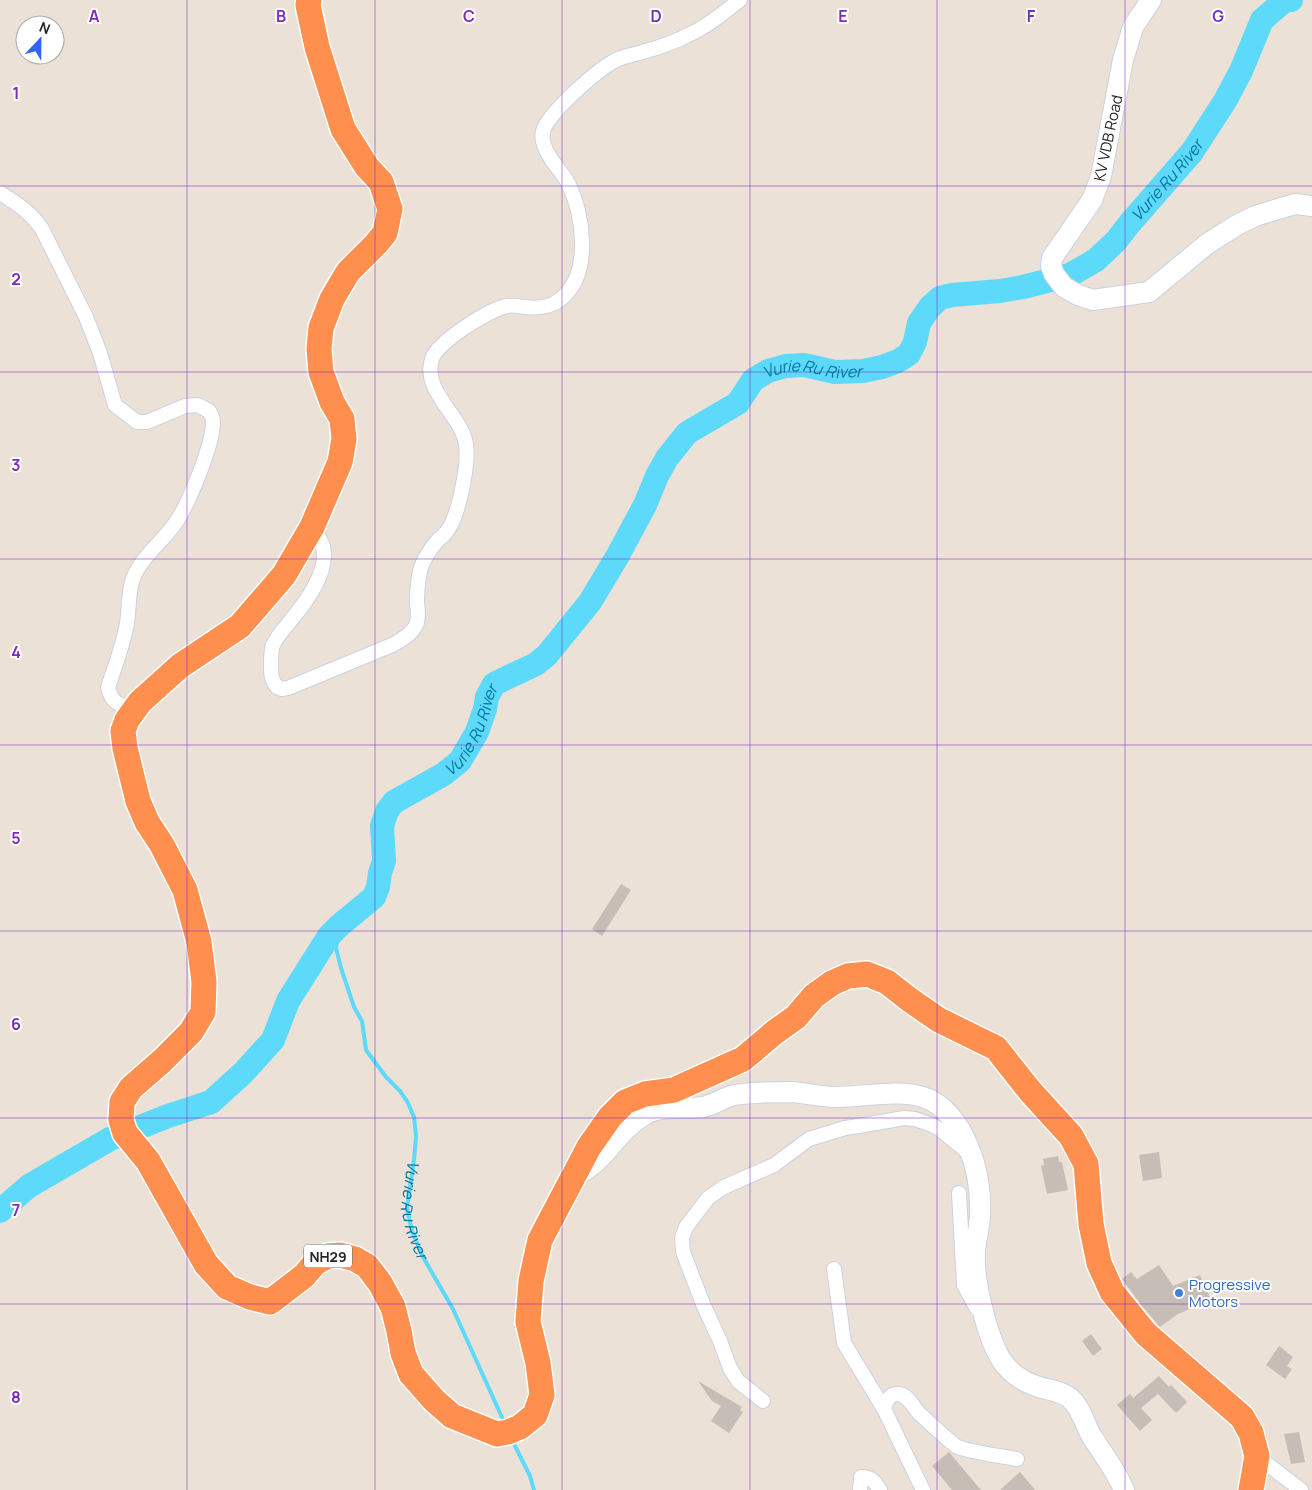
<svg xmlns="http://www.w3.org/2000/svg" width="1312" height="1490" font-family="Manrope,sans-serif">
	<rect width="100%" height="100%" fill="#ece1d6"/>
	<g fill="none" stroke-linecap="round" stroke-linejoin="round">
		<g stroke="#5ddafa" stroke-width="4">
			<path id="s1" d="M 340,925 L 336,948 L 341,968 L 354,1007 L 362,1021 L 366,1050 L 386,1077 L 400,1091 L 408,1103 L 414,1117 L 416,1136 L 414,1160 L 407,1208 L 412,1231 L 423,1257 L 453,1309 L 505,1424"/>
			<path d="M 512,1440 L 530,1476 L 534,1490"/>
		</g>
		<path stroke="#5ddafa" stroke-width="24" id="s2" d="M 0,1211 L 29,1186 L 110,1139 L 168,1116 L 211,1102 L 243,1073 L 273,1040 L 288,1001 L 329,936 L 340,925 L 374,897 L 378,887 L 380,873 L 384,861 L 382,826 L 387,811 L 394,802 L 444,774 L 460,761 L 477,732 L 485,709 L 487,697 L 494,684 L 536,664 L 547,655 L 590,602 L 617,557 L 645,505 L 657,476 L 667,458 L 687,433 L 738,403 L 753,380 L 768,371 L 786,366 L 804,365 L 835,372 L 863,371 L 882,367 L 898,361 L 909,354 L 915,342 L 919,323 L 930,307 L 940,298 L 952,295 L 1000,291 L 1023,287 L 1070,275 L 1096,260 L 1116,241 L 1130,223 L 1192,152 L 1225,101 L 1241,71 L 1262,20 L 1284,1 L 1291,0"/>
	</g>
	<path fill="#c6beb6" d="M 621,884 L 631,890 L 602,936 L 592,929 Z
		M 1159,1152 L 1162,1178 L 1143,1181 L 1139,1155 Z
		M 1058,1156 L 1059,1162 L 1062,1162 L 1068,1190 L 1047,1194 L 1041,1166 L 1044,1165 L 1043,1159 Z
		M 1159,1265 L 1173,1286 L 1200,1275 L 1211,1300 L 1178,1314 L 1160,1327 L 1142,1306 L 1122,1279 L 1131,1272 L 1137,1279 Z
		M 1091,1334 L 1102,1349 L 1093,1356 L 1082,1341 Z
		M 1279,1346 L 1293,1357 L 1287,1366 L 1292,1369 L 1285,1379 L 1266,1365 Z
		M 1159,1376 L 1169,1387 L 1171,1385 L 1187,1402 L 1176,1413 L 1158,1394 L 1141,1408 L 1152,1420 L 1140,1431 L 1117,1405 L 1130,1394 L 1133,1398 Z
		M 698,1381 L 742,1407 L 740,1410 L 743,1412 L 729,1433 L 711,1421 L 721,1406 L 712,1401 Z
		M 1299,1432 L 1305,1462 L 1291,1464 L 1284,1434 Z
		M 949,1452 L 981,1490 L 952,1490 L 932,1466 Z
		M 1020,1472 L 1035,1490 L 1000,1490 Z"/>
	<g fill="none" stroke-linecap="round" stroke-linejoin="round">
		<g stroke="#cbd1e2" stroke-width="16">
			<path id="street" d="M 0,193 C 17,203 31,213 42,229 L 86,317 L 100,353 L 115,405 L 137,422 L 147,422 L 185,406 L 198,405 L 209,411 C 211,414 213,418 213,422 C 213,445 188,506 174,525 C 161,543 141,557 133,579 C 127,594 130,612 126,628 C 122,648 115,667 108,687 C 111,703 119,705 134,709
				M 312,527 C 316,533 321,539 323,547 C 329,572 306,602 291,620 C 285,628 277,636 273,645 C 271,651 271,659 271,665 C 271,673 271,680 277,687 L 282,689 L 288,688 L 392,645 C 401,640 412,634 416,625 C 419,618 418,610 417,603 C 417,590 418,579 421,567 C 425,557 431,548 438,540 C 441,537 445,535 447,531 C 459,516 469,463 466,444 C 461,414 422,392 432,359 C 437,342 490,309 507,306 C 513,304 519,307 525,307 C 540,309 556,306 566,294 C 591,268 583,213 568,183 C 561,170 548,159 544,145 C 541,136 543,127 549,120 C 560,104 598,69 616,60 C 625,56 636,54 646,51 C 660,47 675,42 688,35 C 707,27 724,12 740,0
				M 959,1193 L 964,1285 L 977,1309
				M 834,1269 L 844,1343 L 884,1409 L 923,1490
				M 763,1401 L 738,1381 L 730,1368 L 720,1341 L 703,1304 L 683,1252 L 682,1238 L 686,1227 L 708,1198 L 724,1187 L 774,1165 L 809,1139 L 845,1128 L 859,1126 L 904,1118 L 915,1119 L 932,1125 L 941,1130 L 969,1153
				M 884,1409 C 886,1401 889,1393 899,1394 C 910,1396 913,1408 921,1415 C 932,1425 944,1437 956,1446 C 963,1451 1006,1457 1017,1459
				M 1257,1456 L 1301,1490
				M 860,1490 L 861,1477 C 872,1477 875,1482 880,1490"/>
		</g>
		<g stroke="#cbd1e2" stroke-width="22">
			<path id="secondary" d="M 1151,0 L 1133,27 L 1123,60 L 1101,176 L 1092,200 L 1052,258 L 1051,266 L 1054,274 L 1064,287 L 1078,295 L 1093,300 L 1149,292 L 1207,244 L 1237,225 L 1255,216 L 1295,204 L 1312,206
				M 574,1178 C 582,1172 591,1167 598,1160 C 613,1145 625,1126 644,1115 C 661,1104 683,1110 703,1107 C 714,1105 724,1097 735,1095 C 752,1092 773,1092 791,1092 C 806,1093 822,1097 838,1097 C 863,1097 899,1089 923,1097 C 945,1104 960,1126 968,1146 C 978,1169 981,1193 980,1217 C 979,1229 976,1240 975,1251 C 973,1277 985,1328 997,1352 C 1006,1372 1025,1384 1046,1389 C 1055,1391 1062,1392 1070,1398 C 1081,1408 1084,1422 1091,1435 C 1102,1453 1116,1470 1124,1490"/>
		</g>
		<g stroke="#fff" stroke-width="28">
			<path id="highway" d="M 309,0 L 308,5 L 317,47 L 343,129 L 367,167 L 381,182 L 390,209 L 385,233 L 376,244 L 348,272 L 332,299 L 321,328 L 319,349 L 321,372 L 332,402 L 342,419 L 344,439 L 340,462 L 312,527 L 284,575 L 240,626 L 180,666 L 140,702 L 127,720 L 123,731 L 125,748 L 138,801 L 147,822 L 162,845 L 185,890 L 199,942 L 204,982 L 203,1012 L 191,1032 L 162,1061 L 131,1088 L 122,1102 L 121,1120 L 125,1133 L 148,1161 L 206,1264 L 227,1287 L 250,1297 L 270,1302 L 304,1276 L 315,1263 L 328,1256 L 340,1255 L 355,1259 L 367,1266 L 380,1283 L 393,1307 L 399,1331 L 403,1353 L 411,1374 L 434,1400 L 452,1416 L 497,1434 L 508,1432 L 520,1427 L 535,1415 L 542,1395 L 538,1363 L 528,1322 L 531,1281 L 540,1240 L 589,1147 L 610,1117 L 625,1102 L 645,1094 L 674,1090 L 743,1059 L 775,1032 L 796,1017 L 814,996 L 832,983 L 848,976 L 867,974 L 887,982 L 910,1000 L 939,1020 L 996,1048 L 1030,1091 L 1071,1136 L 1086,1164 L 1091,1224 L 1099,1263 L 1112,1292 L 1146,1334 L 1242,1417 L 1251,1433 L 1257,1456 L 1251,1490"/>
		</g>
		<use href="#street" stroke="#fff" stroke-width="14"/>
		<use href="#secondary" stroke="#fff" stroke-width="20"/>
		<use href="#highway" stroke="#ff8f4e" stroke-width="25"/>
	</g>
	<path fill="none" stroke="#7b2cbf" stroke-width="1" stroke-opacity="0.55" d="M 187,0 L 187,1490M 375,0 L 375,1490M 562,0 L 562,1490M 750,0 L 750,1490M 937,0 L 937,1490M 1125,0 L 1125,1490M 0,186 L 1312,186M 0,372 L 1312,372M 0,559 L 1312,559M 0,745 L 1312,745M 0,931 L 1312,931M 0,1118 L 1312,1118M 0,1304 L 1312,1304"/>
	<circle fill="#3f7fe0" stroke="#fff" stroke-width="2" cx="1179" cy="1293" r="5"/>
	<g text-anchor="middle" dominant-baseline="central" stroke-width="4" stroke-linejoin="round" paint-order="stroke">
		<rect fill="#fff" stroke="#686868" stroke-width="1" x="304" y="1244.5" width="48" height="23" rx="4"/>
		<g font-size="14" font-weight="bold" fill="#272727">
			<text x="328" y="1256">NH29</text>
		</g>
		<g font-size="15" fill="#272727" stroke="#fff">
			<text transform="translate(1108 138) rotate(-78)">KV VDB Road</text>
		</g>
		<g font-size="15" fill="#366cbe" stroke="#fff" text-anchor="start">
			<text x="1189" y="1284">Progressive<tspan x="1189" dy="17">Motors</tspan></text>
		</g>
		<g font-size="16" font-style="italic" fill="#0074a1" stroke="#fff">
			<text stroke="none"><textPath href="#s2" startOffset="1678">Vurie Ru River</textPath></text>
			<text stroke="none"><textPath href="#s2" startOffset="1242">Vurie Ru River</textPath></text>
			<text stroke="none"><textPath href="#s2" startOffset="716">Vurie Ru River</textPath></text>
			<text stroke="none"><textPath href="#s1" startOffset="308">Vurie Ru River</textPath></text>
		</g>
	</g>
	<g font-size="16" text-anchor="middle" font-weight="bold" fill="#7b2cbf" stroke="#fff" stroke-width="4" stroke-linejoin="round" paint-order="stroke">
		<text x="94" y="22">A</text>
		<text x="281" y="22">B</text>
		<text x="469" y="22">C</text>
		<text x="656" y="22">D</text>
		<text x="843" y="22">E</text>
		<text x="1031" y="22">F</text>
		<text x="1218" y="22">G</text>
		<text x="16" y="99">1</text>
		<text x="16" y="285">2</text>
		<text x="16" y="471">3</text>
		<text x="16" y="658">4</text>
		<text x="16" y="844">5</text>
		<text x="16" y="1030">6</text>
		<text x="16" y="1216">7</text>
		<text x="16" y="1403">8</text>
	</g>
	<g transform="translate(40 40) rotate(22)"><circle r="24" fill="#ffffff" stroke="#a9a9a9"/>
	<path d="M0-4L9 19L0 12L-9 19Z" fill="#3064ff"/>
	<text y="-8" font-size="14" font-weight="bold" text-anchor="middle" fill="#272727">N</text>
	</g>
</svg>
